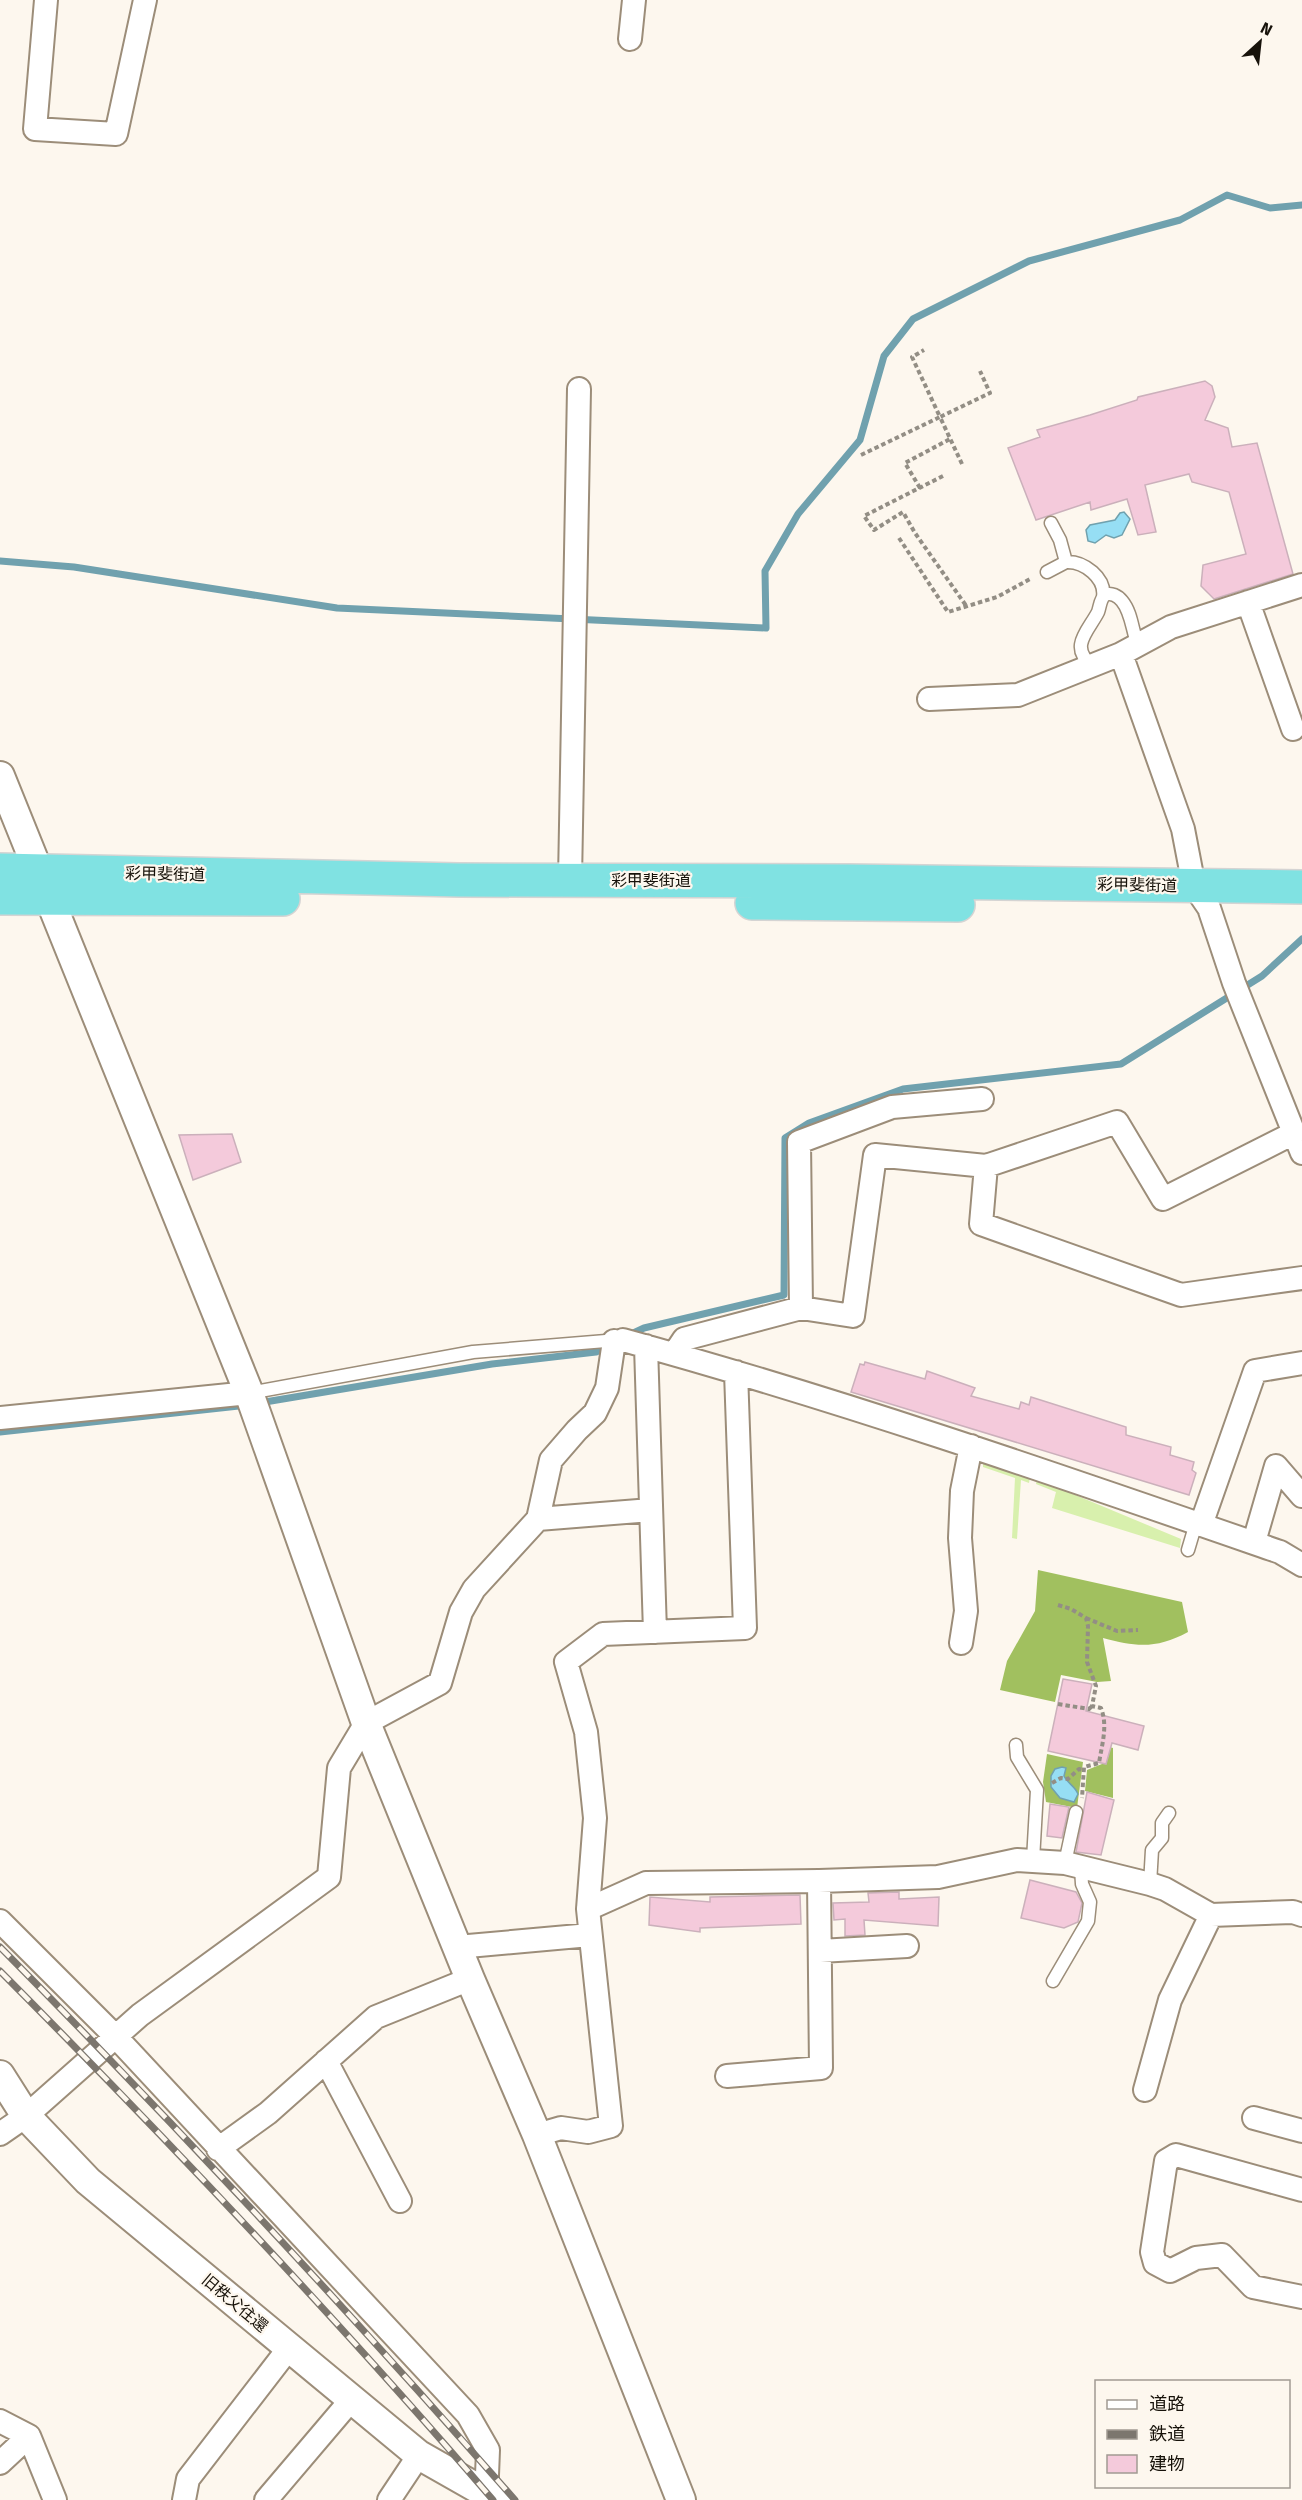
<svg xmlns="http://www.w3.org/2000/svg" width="1302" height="2500" font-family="'Fira Sans','Noto Sans JP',sans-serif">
	<rect width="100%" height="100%" fill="#fdf7ee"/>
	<path fill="#d8f0ad" d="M 983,1462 L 1030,1477 L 1029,1483 L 1021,1480 L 1017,1539 L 1012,1538 L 1015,1478 L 983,1467 Z
		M 1037,1479 L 1181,1539 L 1180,1548 L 1052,1508 L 1056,1492 L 1036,1484 Z"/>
	<path fill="#a1c05f" d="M 1038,1570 L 1182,1602 L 1188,1632 C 1157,1649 1136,1647 1103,1638 L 1111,1681 L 1097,1682 L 1061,1675 L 1055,1702 L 1000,1690 L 1007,1661 L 1035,1611 Z
		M 1106,1746 L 1113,1748 L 1113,1798 L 1085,1791 L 1087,1770 L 1102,1764 Z
		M 1047,1754 L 1083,1762 L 1077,1808 L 1046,1802 L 1043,1782 Z"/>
	<path fill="#96def4" stroke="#70a1ae" stroke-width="1.5" d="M 1124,512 L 1130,519 L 1122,535 L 1114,538 L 1106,535 L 1095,543 L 1088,541 L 1086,530 L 1090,525 L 1115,520 L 1120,513 Z
		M 1062,1767 L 1066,1768 L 1064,1776 C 1068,1784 1075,1786 1078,1794 L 1074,1802 L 1060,1798 L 1051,1787 L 1051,1776 L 1055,1769 Z"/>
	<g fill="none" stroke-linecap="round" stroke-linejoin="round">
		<path stroke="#70a1ae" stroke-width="7" d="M 0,561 L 74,567 L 337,608 L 766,628 L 765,571 L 798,514 L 860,440 L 884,356 L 913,319 L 1029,261 L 1180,220 L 1227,195 L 1270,208 L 1302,205
			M 629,1335 L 644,1328 L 784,1295 L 785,1138 L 809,1123 L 903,1089 L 1121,1064 L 1262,976 L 1302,939
			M 259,1403 L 492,1364 L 596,1352 L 608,1346
			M 0,1432 L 248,1405"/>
	</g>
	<path fill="#f4cadb" stroke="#cbb0bb" stroke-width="1.5" d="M 1205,381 L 1212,386 L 1215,397 L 1205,420 L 1228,428 L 1232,447 L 1257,443 L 1293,574 L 1214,599 L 1201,586 L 1203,565 L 1246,554 L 1229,492 L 1192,482 L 1189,474 L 1145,485 L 1156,532 L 1138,535 L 1127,499 L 1091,510 L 1090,502 L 1036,520 L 1008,448 L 1040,437 L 1037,430 L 1090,415 L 1137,400 L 1138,397 Z
		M 232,1134 L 241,1162 L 193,1180 L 179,1135 Z
		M 865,1362 L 925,1379 L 927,1371 L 975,1388 L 971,1396 L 1019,1409 L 1021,1402 L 1029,1405 L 1031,1397 L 1126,1427 L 1126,1435 L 1171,1447 L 1170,1455 L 1194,1462 L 1192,1470 L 1196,1473 L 1189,1495 L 851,1392 L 860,1364 L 864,1365 Z
		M 1063,1679 L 1092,1684 L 1086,1711 L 1144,1726 L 1138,1750 L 1112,1743 L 1106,1764 L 1048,1751 Z
		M 1087,1792 L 1114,1800 L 1101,1855 L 1076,1852 Z
		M 1050,1804 L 1069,1807 L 1062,1838 L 1047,1836 Z
		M 1030,1880 L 1076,1892 L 1082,1903 L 1078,1922 L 1064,1928 L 1021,1918 Z
		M 899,1892 L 899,1899 L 939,1897 L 938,1926 L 864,1920 L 865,1935 L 845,1936 L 845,1919 L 834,1920 L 833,1903 L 869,1902 L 868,1893 Z
		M 800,1895 L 801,1924 L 700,1928 L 700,1932 L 649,1925 L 650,1897 L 710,1902 L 710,1897 Z"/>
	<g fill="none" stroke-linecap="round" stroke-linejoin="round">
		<g stroke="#9c8d79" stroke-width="15">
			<path id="service" d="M 1051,523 L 1060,540 L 1066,562
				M 1047,572 L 1066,562 C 1084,561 1106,578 1103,597
				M 1092,665 C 1068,647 1089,630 1098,612 C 1100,607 1100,599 1105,595 C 1111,592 1118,596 1122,601 C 1132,613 1132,631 1138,645
				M 249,1393 L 473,1352 L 618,1340
				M 1188,1550 L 1196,1523
				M 1016,1745 L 1017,1757 L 1037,1790 L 1033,1860
				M 1065,1863 L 1076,1812
				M 1150,1884 L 1152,1850 L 1162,1838 L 1162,1823 L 1169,1813
				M 1053,1981 L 1088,1921 L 1090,1902 L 1082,1884 L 1081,1868"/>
		</g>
		<g stroke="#9c8d79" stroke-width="26">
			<path id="minor" d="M 46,0 L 35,129 L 116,134 L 145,0
				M 630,39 L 634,0
				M 1302,585 L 1171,627 L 1121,654 L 1183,829 L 1194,886 L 1209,908 L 1234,983 L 1302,1153
				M 1248,602 L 1293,729
				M 929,699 L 1018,695 L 1121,654
				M 570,880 L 579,389
				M 986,1166 L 981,1224 L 1181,1295 L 1302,1278
				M 801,1308 L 799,1142 L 892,1107 L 982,1099
				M 623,1340 C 845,1401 1063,1477 1280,1552 L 1302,1565
				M 614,1341 L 607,1388 L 595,1413 L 577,1430 L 551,1460 L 538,1519 L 651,1510
				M 646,1346 L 655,1632
				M 674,1354 L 684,1339 L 801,1308 L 853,1316 L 875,1155 L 986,1166 L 1117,1122 L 1163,1199 L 1294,1133
				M 0,1418 L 249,1393
				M 1201,1525 L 1255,1371 L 1302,1363
				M 1254,1542 L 1276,1466 L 1302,1496
				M 961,1643 L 966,1611 L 960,1538 L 962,1491 L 971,1446
				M 588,1909 L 595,1818 L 586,1732 L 566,1662 L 603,1634 L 745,1628 L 736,1372
				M 0,1921 L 116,2037 L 468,2415 L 488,2450 L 486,2500
				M 457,1947 L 590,1935
				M 820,1951 L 907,1946
				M 326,2061 L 400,2201
				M 727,2076 L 821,2068 L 819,1881
				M 1145,2090 L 1170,2000 L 1211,1915
				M 1254,2118 L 1302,2131
				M 0,2134 L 26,2116 L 140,2015 L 329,1877 L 339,1768 L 366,1723 L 440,1683 L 461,1612 L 474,1589 L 538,1519
				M 537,2135 L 561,2128 L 588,2132 L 611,2126 L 588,1909 L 646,1883 L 819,1881 L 938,1877 L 1017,1860 L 1065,1863 L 1150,1884 L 1165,1889 L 1211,1915 L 1293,1912 L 1302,1915
				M 218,2149 L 268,2113 L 376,2017 L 470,1979
				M 1302,2190 L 1176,2155 L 1166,2161 L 1152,2252 L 1155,2263 L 1170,2271 L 1196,2258 L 1222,2255 L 1253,2287 L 1302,2297
				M 0,2421 L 29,2436 L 55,2500
				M 0,2463 L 29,2436
				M 184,2500 L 188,2479 L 289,2348
				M 266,2500 L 351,2400
				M 389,2500 L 419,2455"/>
		</g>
		<g stroke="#9c8d79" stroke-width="32">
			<path id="tertiary" d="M 0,776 L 249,1393 L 366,1723 L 470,1979 L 537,2135 L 681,2500
				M 0,2075 L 26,2116 L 88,2181 L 419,2455 L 498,2500"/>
		</g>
		<g stroke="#d5d4d3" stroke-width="36">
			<path id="trunk" d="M 0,870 L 459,880 L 849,881 L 1302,887
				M 0,898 L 283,899
				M 752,903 L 958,905"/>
		</g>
		<path stroke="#938e85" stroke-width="4" stroke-dasharray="4.5 3" stroke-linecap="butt" d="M 861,455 L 940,417 L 912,357 L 924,350
			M 962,464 L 940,417 L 990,393 L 980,371
			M 943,476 L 864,516 L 874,530 L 903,512 L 915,533 L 967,607
			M 920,488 L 905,463 L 950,439
			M 899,538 L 948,612 L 997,597 L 1032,578
			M 1058,1605 L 1071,1609 L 1086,1618 L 1088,1626 L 1087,1662 L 1096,1686 L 1092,1706 L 1101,1708 C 1108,1726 1102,1744 1099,1763 L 1084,1767 L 1082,1798
			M 1086,1618 L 1117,1631 L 1138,1630
			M 1058,1704 L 1089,1709 L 1092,1706
			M 1052,1783 L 1061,1778 L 1068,1779 L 1079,1769 L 1084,1770"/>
		<use href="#service" stroke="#fff" stroke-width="12"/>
		<use href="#minor" stroke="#fff" stroke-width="22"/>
		<use href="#tertiary" stroke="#fff" stroke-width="28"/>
		<use href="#trunk" stroke="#80e2e2" stroke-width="33"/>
		<g stroke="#7c766e" stroke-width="7">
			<path id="rail" d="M 0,1947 C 177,2126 349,2311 515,2500
				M 0,1971 C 170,2142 336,2317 493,2500"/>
		</g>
		<use href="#rail" stroke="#fdf7ee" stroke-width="4.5" stroke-dasharray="14" stroke-linecap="butt"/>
	</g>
	<g text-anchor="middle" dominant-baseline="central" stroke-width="4.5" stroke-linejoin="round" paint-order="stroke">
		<g font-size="16" fill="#17120a" stroke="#fdf7ee">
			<text transform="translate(165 874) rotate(1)">彩甲斐街道</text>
			<text x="651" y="880">彩甲斐街道</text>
			<text transform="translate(1137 885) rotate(1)">彩甲斐街道</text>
			<text transform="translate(235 2303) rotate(40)">旧秩父往還</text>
		</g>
	</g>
	<rect x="1095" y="2380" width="195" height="108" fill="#fdf7ee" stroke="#a19b93" stroke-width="1.5"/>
	<rect x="1107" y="2400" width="30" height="9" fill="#ffffff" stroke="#a19b93" stroke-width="1.5"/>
	<text x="1149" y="2410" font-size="18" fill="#17120a">道路</text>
	<rect x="1107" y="2430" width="30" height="9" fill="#7c766e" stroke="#a19b93" stroke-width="1.5"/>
	<text x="1149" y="2440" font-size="18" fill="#17120a">鉄道</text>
	<rect x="1107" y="2455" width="30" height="18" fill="#f4cadb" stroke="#a19b93" stroke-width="1.5"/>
	<text x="1149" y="2470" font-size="18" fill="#17120a">建物</text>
	<g transform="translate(1260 42) rotate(27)" stroke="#fdf7ee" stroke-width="4.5" paint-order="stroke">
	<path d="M0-4.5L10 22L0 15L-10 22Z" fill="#17120a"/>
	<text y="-9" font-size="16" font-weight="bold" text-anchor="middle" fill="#17120a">N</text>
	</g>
</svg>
